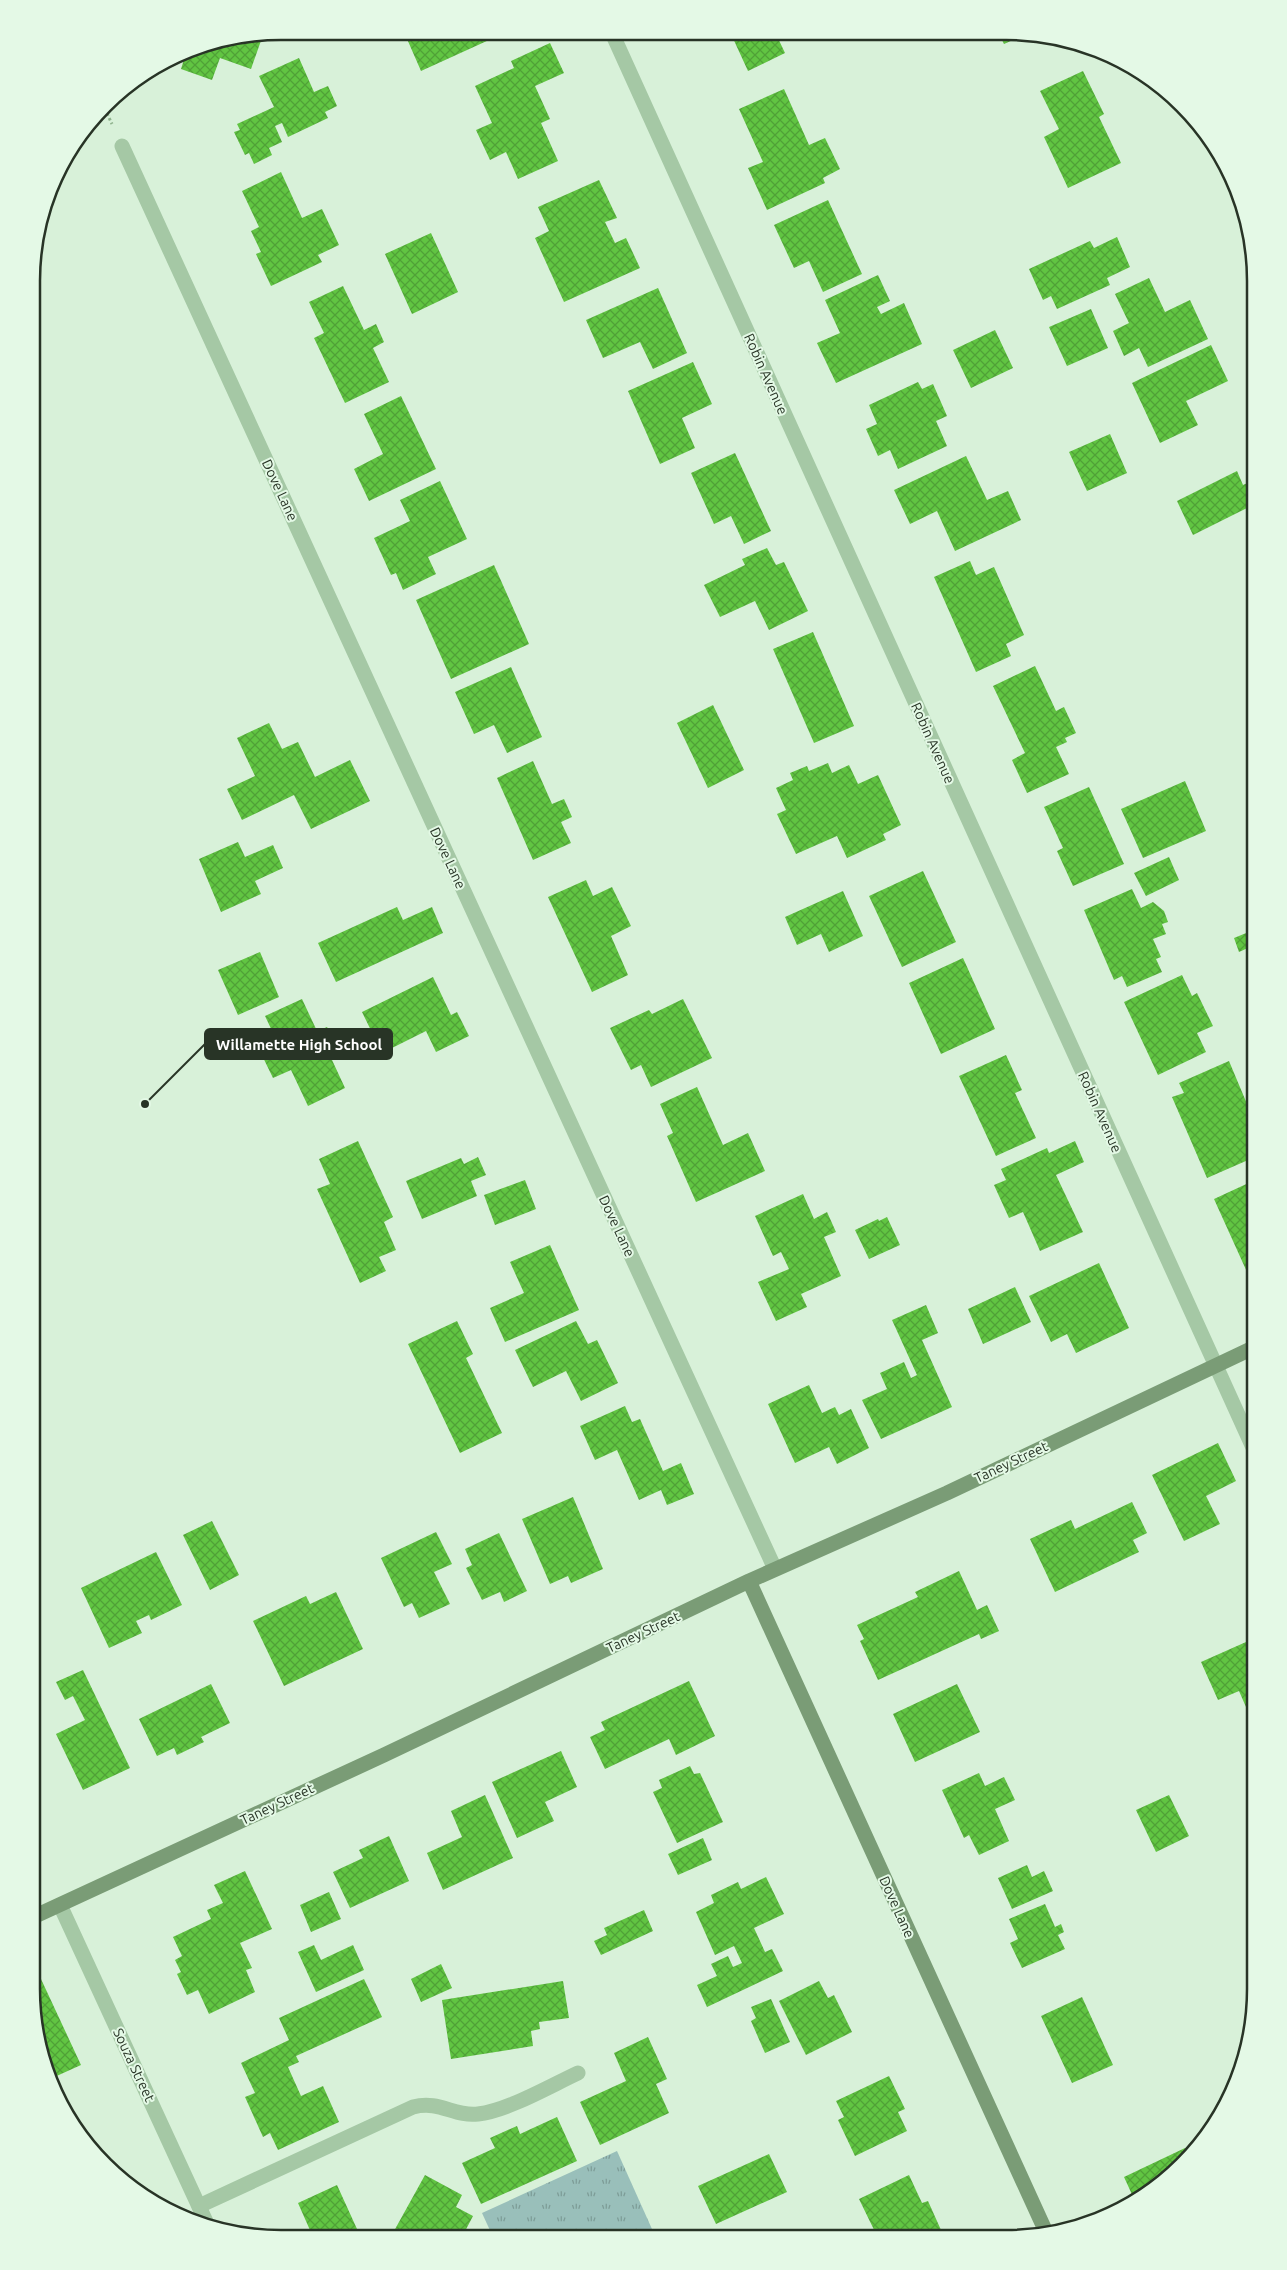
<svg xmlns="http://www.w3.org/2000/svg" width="1287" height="2270" font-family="Ubuntu,sans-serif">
	<defs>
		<pattern id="grass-tufts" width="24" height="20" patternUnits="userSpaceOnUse" patternTransform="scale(1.25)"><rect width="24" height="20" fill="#99bfba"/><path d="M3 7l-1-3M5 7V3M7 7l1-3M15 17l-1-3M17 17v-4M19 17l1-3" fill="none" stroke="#7d9c97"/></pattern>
		<pattern id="building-cross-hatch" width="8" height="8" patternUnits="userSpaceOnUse" patternTransform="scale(1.25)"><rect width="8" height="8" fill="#61c542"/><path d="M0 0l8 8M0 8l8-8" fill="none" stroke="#50a137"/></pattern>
	</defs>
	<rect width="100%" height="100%" fill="#d8f1d9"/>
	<path fill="url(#grass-tufts)" d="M 617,2151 L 656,2238 L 493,2237 L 482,2213 Z"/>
	<path fill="url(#building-cross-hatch)" d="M 404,32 L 499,33 L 500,35 L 421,71 Z
		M 731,34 L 776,34 L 785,53 L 748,71 Z
		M 263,35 L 251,69 L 220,58 L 212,80 L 181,69 L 187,50 Z
		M 1000,36 L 1022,36 L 1004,44 Z
		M 550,43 L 564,73 L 535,86 L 550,119 L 541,123 L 558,161 L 518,179 L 506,152 L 490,160 L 476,130 L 492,123 L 475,86 L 514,68 L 511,61 Z
		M 299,58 L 314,92 L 328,86 L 337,106 L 325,112 L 328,118 L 288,137 L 282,123 L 275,126 L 282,142 L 269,148 L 272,155 L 254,164 L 249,153 L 245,155 L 234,132 L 240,130 L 237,124 L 274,107 L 259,76 Z
		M 1083,71 L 1104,114 L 1099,117 L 1121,163 L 1068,188 L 1044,137 L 1059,129 L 1040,91 Z
		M 784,89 L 809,145 L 825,138 L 840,169 L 823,178 L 825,183 L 767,210 L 748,168 L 763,162 L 739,109 Z
		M 281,172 L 302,218 L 322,209 L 339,245 L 318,255 L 322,262 L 271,286 L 256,254 L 261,252 L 251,231 L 259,227 L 242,191 Z
		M 599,180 L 617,218 L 605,222 L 615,243 L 626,238 L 640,268 L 564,302 L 535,238 L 549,231 L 538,207 Z
		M 828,200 L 862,274 L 823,292 L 809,261 L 794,268 L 774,225 Z
		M 431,233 L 458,292 L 412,314 L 385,254 Z
		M 1117,237 L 1130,267 L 1107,278 L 1110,285 L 1057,309 L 1051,296 L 1043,300 L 1029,269 L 1090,241 L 1094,248 Z
		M 878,275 L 890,301 L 877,307 L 881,314 L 904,303 L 922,344 L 836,383 L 817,343 L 840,333 L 825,300 Z
		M 1149,278 L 1165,312 L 1190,300 L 1208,339 L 1148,367 L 1139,348 L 1124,356 L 1113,331 L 1129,323 L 1115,294 Z
		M 343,286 L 364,330 L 376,324 L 384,342 L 373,348 L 389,382 L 345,403 L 314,338 L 324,333 L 309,302 Z
		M 658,288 L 687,353 L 653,369 L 640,342 L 603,358 L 586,320 Z
		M 1091,309 L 1108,348 L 1067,366 L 1049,327 Z
		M 995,330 L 1013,368 L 971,388 L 953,350 Z
		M 1211,345 L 1228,381 L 1186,401 L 1198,425 L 1160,443 L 1132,383 Z
		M 693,362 L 712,404 L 682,418 L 695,448 L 660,464 L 628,391 Z
		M 918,382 L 922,389 L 933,384 L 947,416 L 936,421 L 947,446 L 898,469 L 890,450 L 878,456 L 866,429 L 877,424 L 869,405 Z
		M 401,396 L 436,469 L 369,501 L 354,469 L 383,454 L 364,414 Z
		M 1110,434 L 1127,473 L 1087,491 L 1069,452 Z
		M 735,453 L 771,531 L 744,544 L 731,516 L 714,524 L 691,473 Z
		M 966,456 L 987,500 L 1008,491 L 1021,520 L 955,551 L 937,511 L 910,524 L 894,490 Z
		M 1237,471 L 1243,485 L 1256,479 L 1256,491 L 1248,495 L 1253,505 L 1193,535 L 1177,501 Z
		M 440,481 L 467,539 L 428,557 L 436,574 L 403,590 L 396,573 L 391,575 L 374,538 L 410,521 L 400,500 Z
		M 767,548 L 776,565 L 784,562 L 808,611 L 769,630 L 755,601 L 720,617 L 704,585 L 745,565 L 742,559 Z
		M 970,561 L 976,575 L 994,567 L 1024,635 L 1006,644 L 1011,656 L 976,672 L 934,577 Z
		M 494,565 L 529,644 L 451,679 L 416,600 Z
		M 813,632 L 854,726 L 814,743 L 773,649 Z
		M 1035,666 L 1056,711 L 1064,707 L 1076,733 L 1065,738 L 1067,742 L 1056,747 L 1069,774 L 1027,793 L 1012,760 L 1025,753 L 993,686 Z
		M 511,667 L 542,737 L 507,753 L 494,725 L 474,734 L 455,692 Z
		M 713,705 L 744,770 L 708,788 L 677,723 Z
		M 269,723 L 282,749 L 298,742 L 315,777 L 350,760 L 370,801 L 311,829 L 294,795 L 242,820 L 227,789 L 255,776 L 237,738 Z
		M 533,761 L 552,804 L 564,799 L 572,817 L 561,822 L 571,843 L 533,860 L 497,778 Z
		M 828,763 L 832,773 L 849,765 L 858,784 L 878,775 L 901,825 L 883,834 L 886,840 L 847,858 L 837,836 L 796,854 L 777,814 L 786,810 L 776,788 L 793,780 L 790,773 L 807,766 L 809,771 Z
		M 1185,781 L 1206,831 L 1143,858 L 1121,809 Z
		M 1089,787 L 1124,864 L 1073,886 L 1057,851 L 1063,848 L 1044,807 Z
		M 238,842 L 245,857 L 273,845 L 283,868 L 255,881 L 261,894 L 221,912 L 199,859 Z
		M 1169,857 L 1179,880 L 1146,896 L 1134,873 Z
		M 923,871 L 956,942 L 902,967 L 869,896 Z
		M 586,880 L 593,896 L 612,887 L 631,926 L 611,936 L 628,975 L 592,992 L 548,897 Z
		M 1132,889 L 1141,908 L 1153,902 L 1164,911 L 1168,922 L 1162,924 L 1166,934 L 1153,939 L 1161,957 L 1156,959 L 1162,972 L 1127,987 L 1122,976 L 1114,980 L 1084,910 Z
		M 843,891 L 863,936 L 829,952 L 821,934 L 797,945 L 785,917 Z
		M 397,907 L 403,920 L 432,907 L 443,933 L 336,982 L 318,943 Z
		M 1256,929 L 1256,960 L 1250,947 L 1239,952 L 1234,938 Z
		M 260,952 L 279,997 L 238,1015 L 218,970 Z
		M 963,958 L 995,1029 L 941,1054 L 909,983 Z
		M 1182,975 L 1192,996 L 1197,993 L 1213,1026 L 1197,1033 L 1206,1052 L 1158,1075 L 1124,1002 Z
		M 433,977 L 451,1015 L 457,1012 L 469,1036 L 436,1052 L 426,1031 L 382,1053 L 362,1012 Z
		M 302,999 L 317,1031 L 327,1027 L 335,1043 L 326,1047 L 345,1088 L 308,1106 L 291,1070 L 273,1078 L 256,1043 L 274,1035 L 265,1016 Z
		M 683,999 L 712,1058 L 651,1087 L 641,1065 L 631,1070 L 610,1028 L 649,1010 L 652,1014 Z
		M 1006,1055 L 1022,1090 L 1015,1093 L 1036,1138 L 996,1156 L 959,1076 Z
		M 1229,1061 L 1255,1123 L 1255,1157 L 1207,1178 L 1172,1097 L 1184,1093 L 1179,1083 Z
		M 697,1087 L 723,1145 L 748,1133 L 765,1171 L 696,1202 L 667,1136 L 673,1133 L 660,1104 Z
		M 358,1141 L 393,1217 L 384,1222 L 396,1250 L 379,1257 L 386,1271 L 360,1283 L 317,1189 L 330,1184 L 319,1159 Z
		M 1075,1141 L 1084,1162 L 1056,1175 L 1083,1232 L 1040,1251 L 1023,1212 L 1009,1218 L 994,1185 L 1006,1180 L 1001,1169 L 1047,1148 L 1049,1153 Z
		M 478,1157 L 486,1175 L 471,1181 L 477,1196 L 422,1219 L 406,1181 L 461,1158 L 464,1164 Z
		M 525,1180 L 536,1209 L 495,1225 L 484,1195 Z
		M 1255,1180 L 1255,1268 L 1247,1272 L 1214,1199 Z
		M 803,1194 L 814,1219 L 827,1212 L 836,1232 L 824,1237 L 841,1276 L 801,1294 L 807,1307 L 776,1321 L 758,1282 L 789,1269 L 781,1252 L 773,1256 L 755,1216 Z
		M 887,1217 L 900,1245 L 869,1259 L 855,1230 L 878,1219 L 879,1221 Z
		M 550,1245 L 579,1310 L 505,1342 L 490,1308 L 524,1293 L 510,1262 Z
		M 1099,1263 L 1129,1328 L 1076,1353 L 1067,1334 L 1051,1342 L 1029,1296 Z
		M 1015,1287 L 1031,1322 L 983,1344 L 968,1309 Z
		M 926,1305 L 938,1333 L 922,1340 L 952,1407 L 881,1439 L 862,1400 L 887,1389 L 880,1373 L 904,1362 L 911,1378 L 917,1375 L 892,1320 Z
		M 457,1321 L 473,1354 L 466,1358 L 502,1433 L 460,1453 L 408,1344 Z
		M 576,1321 L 588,1344 L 597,1340 L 618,1383 L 581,1401 L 566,1371 L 533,1387 L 515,1350 Z
		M 809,1385 L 822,1413 L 835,1407 L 839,1415 L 851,1409 L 869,1448 L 837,1464 L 829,1447 L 795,1463 L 768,1404 Z
		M 625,1406 L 632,1422 L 640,1419 L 663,1471 L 681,1463 L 694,1494 L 667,1505 L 661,1490 L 639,1500 L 617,1450 L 595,1460 L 580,1426 Z
		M 1218,1443 L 1236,1481 L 1206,1496 L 1220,1524 L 1184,1541 L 1152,1475 Z
		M 573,1497 L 603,1569 L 571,1583 L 568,1576 L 550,1584 L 522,1519 Z
		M 1132,1502 L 1147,1533 L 1133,1540 L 1139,1552 L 1055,1592 L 1030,1539 L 1071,1520 L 1075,1529 Z
		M 212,1521 L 239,1575 L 210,1590 L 183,1535 Z
		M 436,1532 L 452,1564 L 434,1572 L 450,1604 L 419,1618 L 412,1603 L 404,1607 L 381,1558 Z
		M 499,1533 L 527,1591 L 504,1602 L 500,1592 L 482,1600 L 466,1568 L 472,1565 L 465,1549 Z
		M 156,1552 L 182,1605 L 151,1620 L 149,1615 L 136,1621 L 142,1633 L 109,1648 L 81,1588 Z
		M 959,1571 L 977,1610 L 987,1605 L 999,1631 L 981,1639 L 979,1634 L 878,1680 L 860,1641 L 864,1639 L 857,1625 L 918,1597 L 915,1592 Z
		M 336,1592 L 363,1649 L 284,1686 L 253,1621 L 306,1596 L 310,1604 Z
		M 1255,1638 L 1255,1722 L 1253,1723 L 1239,1691 L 1218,1700 L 1201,1662 Z
		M 83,1670 L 130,1768 L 83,1790 L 56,1734 L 85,1720 L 73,1696 L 65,1700 L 56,1682 Z
		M 689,1681 L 715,1736 L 676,1755 L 669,1739 L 605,1769 L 590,1737 L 605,1730 L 601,1722 Z
		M 211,1684 L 230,1723 L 201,1737 L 204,1742 L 177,1755 L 174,1748 L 157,1756 L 139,1719 Z
		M 957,1684 L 980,1732 L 915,1762 L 893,1714 Z
		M 561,1751 L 577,1787 L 545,1802 L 554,1821 L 517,1838 L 492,1782 Z
		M 690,1766 L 694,1774 L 700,1773 L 723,1822 L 677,1843 L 653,1792 L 662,1788 L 659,1780 Z
		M 979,1773 L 985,1786 L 1004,1777 L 1015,1800 L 995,1809 L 1009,1841 L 979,1855 L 969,1835 L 964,1838 L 942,1790 Z
		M 485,1795 L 513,1858 L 443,1890 L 427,1853 L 462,1837 L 451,1811 Z
		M 1169,1795 L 1189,1836 L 1156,1852 L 1136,1810 Z
		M 1255,1809 L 1255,1824 L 1249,1812 Z
		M 389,1836 L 409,1881 L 350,1908 L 333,1872 L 363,1858 L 359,1850 Z
		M 703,1838 L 712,1860 L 678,1875 L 668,1854 Z
		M 1027,1865 L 1032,1877 L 1044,1871 L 1053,1891 L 1012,1909 L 998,1878 Z
		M 245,1871 L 272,1929 L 240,1943 L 252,1968 L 246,1970 L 255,1992 L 209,2014 L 198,1990 L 187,1995 L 177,1974 L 181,1972 L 175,1960 L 182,1956 L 173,1937 L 211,1919 L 207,1910 L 223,1903 L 214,1885 Z
		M 766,1877 L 784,1914 L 754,1928 L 765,1952 L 772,1949 L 783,1971 L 707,2007 L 697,1985 L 717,1976 L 711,1964 L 728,1956 L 733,1967 L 742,1963 L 734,1946 L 715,1955 L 696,1912 L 714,1903 L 711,1895 L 738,1882 L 741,1889 Z
		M 329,1892 L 341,1919 L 311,1932 L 300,1905 Z
		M 1045,1904 L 1055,1927 L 1061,1924 L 1064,1932 L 1058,1935 L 1065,1949 L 1022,1968 L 1010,1943 L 1018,1939 L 1009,1919 Z
		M 644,1910 L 653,1931 L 601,1955 L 594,1941 L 607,1935 L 604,1928 Z
		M 314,1945 L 321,1960 L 353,1945 L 364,1970 L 316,1992 L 298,1952 Z
		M 441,1964 L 452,1988 L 421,2002 L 411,1979 Z
		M 41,1979 L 81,2065 L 50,2079 L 45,2069 L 31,1989 L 31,1983 Z
		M 364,1979 L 382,2017 L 296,2056 L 299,2062 L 288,2067 L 301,2096 L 323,2086 L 339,2122 L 278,2150 L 270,2133 L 263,2137 L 245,2097 L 255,2093 L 241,2063 L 289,2040 L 279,2018 Z
		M 563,1981 L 569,2018 L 539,2022 L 540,2029 L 531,2031 L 533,2046 L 451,2059 L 442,2000 Z
		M 819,1981 L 828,1998 L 834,1995 L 852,2032 L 806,2055 L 779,2001 Z
		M 1082,1997 L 1113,2065 L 1072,2083 L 1041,2016 Z
		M 771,1999 L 790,2042 L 765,2053 L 751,2021 L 756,2018 L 751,2007 Z
		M 648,2037 L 667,2079 L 656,2084 L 669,2113 L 600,2145 L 580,2102 L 626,2081 L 614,2053 Z
		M 889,2076 L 905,2109 L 898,2112 L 907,2131 L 855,2156 L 838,2120 L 844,2117 L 836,2101 Z
		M 557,2117 L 577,2161 L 481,2204 L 462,2163 L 495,2148 L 490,2138 L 517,2126 L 520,2134 Z
		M 1185,2148 L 1189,2155 L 1145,2196 L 1135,2201 L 1124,2177 Z
		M 769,2154 L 787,2192 L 716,2224 L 698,2186 Z
		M 425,2175 L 462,2195 L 456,2207 L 473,2216 L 462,2237 L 405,2237 L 394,2231 Z
		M 909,2175 L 922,2203 L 928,2201 L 941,2230 L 925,2239 L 892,2238 L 890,2234 L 878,2238 L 859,2199 Z
		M 337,2185 L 357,2229 L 340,2237 L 313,2237 L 298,2203 Z"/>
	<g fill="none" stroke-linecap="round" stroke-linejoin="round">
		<path stroke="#91b48f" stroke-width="3" stroke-dasharray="2.5 2.5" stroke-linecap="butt" d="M 105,109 L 112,124"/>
		<path stroke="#a5c8a5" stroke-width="15" d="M 199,2206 L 413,2107 C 440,2100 454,2117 478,2114 C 507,2111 550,2086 578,2073"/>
		<path stroke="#a5c8a5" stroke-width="15" d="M 612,33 L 1255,1452
			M 122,146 L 775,1569
			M 60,1905 L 208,2226"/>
		<path stroke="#7a9c76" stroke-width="15" d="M 749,1581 L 1046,2232
			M 31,1918 L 384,1755 L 749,1581 L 947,1493 L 1255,1347"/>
	</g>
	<g text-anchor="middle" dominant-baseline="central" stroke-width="4" stroke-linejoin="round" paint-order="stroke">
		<g font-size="14" fill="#283426" stroke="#e4f9e6">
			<text transform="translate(766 374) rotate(66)">Robin Avenue</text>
			<text transform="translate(280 490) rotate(65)">Dove Lane</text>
			<text transform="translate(933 743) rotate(66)">Robin Avenue</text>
			<text transform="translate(448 858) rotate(65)">Dove Lane</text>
			<text transform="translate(1100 1112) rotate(66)">Robin Avenue</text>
			<text transform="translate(617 1226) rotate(65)">Dove Lane</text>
			<text transform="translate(1011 1462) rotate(-25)">Taney Street</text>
			<text transform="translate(643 1632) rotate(-25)">Taney Street</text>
			<text transform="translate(277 1804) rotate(-25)">Taney Street</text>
			<text transform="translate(897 1907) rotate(66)">Dove Lane</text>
			<text transform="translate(134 2065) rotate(65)">Souza Street</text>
		</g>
	</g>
	<path d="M0 0H1287V2270H0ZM281 40H1006A241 241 0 0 1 1247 281V1989A241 241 0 0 1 1006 2230H281A241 241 0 0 1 40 1989V281A241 241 0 0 1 281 40Z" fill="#e4f9e6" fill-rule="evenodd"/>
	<path fill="none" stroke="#283426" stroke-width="2.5" d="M281 40H1006A241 241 0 0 1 1247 281V1989A241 241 0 0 1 1006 2230H281A241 241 0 0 1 40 1989V281A241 241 0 0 1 281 40Z"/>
	<path fill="none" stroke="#283426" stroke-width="2" d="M145 1104L205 1044"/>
	<circle fill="#283426" stroke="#e4f9e6" stroke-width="2" cx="145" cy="1104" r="5"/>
	<rect fill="#283426" stroke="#283426" stroke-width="2" x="205" y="1029" width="187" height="30" rx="5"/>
	<g font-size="15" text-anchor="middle" font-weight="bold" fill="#fff">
		<text x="299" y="1050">Willamette High School</text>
	</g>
</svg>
